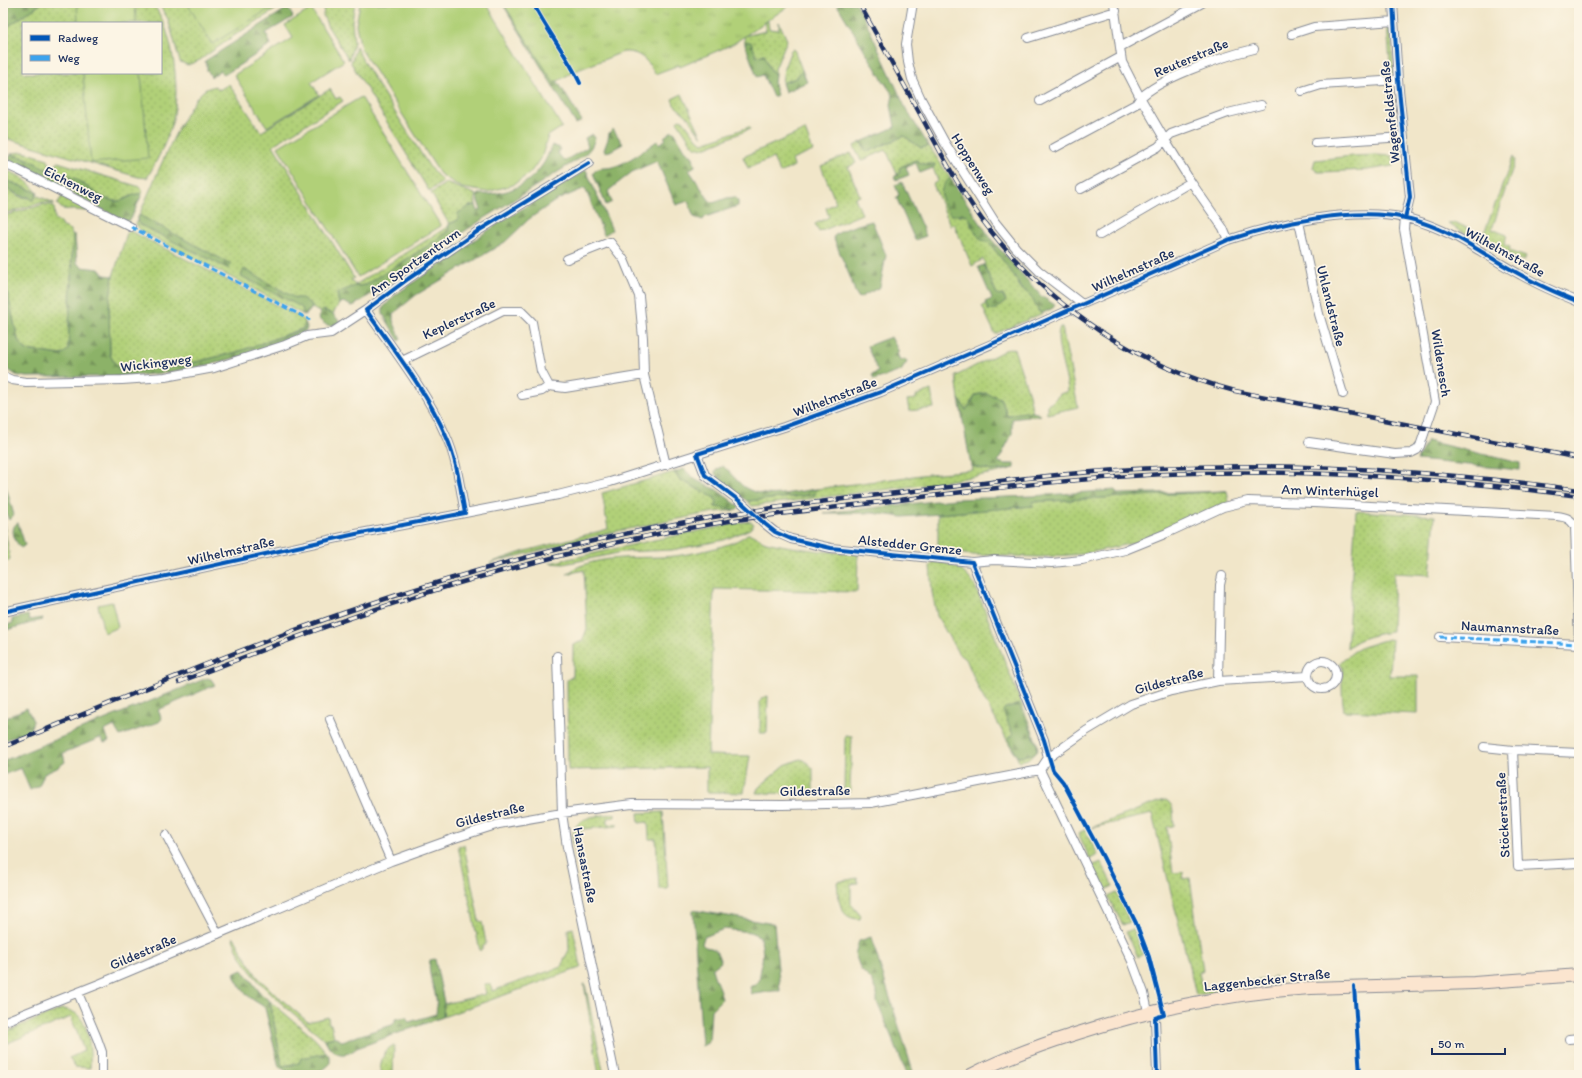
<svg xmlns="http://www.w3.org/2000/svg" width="1582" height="1078" font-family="Itim,sans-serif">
	<defs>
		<pattern id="grass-dots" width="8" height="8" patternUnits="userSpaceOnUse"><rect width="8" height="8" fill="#b1d078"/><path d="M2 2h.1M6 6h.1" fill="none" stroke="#98b36a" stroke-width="1.8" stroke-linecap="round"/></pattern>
		<pattern id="forest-firs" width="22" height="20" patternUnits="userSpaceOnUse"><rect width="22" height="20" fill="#8cb268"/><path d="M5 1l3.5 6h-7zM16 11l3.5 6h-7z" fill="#729159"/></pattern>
		<pattern id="park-tufts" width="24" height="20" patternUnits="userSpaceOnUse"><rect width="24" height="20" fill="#b1d078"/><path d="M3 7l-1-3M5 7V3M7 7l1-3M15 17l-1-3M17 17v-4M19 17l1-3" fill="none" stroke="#98b36a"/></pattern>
	</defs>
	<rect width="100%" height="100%" fill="#fcf5e5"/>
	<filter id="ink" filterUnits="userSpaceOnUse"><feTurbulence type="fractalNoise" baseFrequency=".025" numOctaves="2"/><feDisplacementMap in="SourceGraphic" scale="8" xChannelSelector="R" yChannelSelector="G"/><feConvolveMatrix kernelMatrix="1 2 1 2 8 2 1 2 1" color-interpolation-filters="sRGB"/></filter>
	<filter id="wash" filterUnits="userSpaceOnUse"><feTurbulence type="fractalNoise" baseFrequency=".012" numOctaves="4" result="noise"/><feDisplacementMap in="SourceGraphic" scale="16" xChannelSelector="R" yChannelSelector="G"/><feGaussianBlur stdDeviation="0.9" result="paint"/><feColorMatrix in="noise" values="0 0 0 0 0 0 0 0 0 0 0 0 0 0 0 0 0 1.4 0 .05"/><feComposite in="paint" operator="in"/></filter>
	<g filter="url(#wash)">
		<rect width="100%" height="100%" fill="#f1e6c9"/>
		<path fill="url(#grass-dots)" stroke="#66806b" fill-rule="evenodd" d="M 42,3 L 152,3 C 172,26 180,84 174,114 C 170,136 158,159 147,178 L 138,177 L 8,139 L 3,113 L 3,30 ZM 23,23 L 161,23 L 161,73 L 23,73 Z
			M 158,3 L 286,3 L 235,35 L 200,60 L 188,65 L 180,62 L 168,19 Z
			M 325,3 L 355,3 L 352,21 L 354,42 L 349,60 L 327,25 L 323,15 Z
			M 765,21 L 768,21 L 769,29 L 779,30 L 779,22 L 787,40 L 775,69 L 775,75 L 769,67 L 764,54 L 757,57 L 747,42 L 745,44 L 744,36 L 766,31 Z
			M 1387,25 L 1391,30 L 1394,73 L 1391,76 Z
			M 356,46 L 364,63 L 429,166 L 443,182 L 429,191 L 351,63 Z
			M 794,49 L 802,70 L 796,78 L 782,83 L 784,68 L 791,50 Z
			M 229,84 L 261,132 L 330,89 L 336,99 L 340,97 L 343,101 L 273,145 L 354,278 L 351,280 L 355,285 L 449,226 L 448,231 L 426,247 L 366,285 L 356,286 L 337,293 L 339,304 L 333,314 L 323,310 L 321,313 L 312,308 L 307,314 L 304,315 L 141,231 L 136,224 L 137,220 C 149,194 185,101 206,89 C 208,88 212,87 215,86 L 219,90 Z
			M 682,94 L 702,137 L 687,116 L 674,105 L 672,99 Z
			M 679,119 L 683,120 L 698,140 L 703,143 L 749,127 L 750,129 L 702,149 L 695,147 L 692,144 L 677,121 Z
			M 805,130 L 813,151 L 792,160 L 794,166 L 780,173 L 773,158 L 748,168 L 743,157 Z
			M 904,136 L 921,148 L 929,146 L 950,178 L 947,182 L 959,216 L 966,215 L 970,219 L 972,227 L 989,242 L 1013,274 L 1021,289 L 1028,293 L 1033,300 L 1039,312 L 1043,313 L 995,334 L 982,306 L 986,304 L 989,311 L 998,308 L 1006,301 L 997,294 L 984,265 L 985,264 L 983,259 L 972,266 L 954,224 L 950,225 L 933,184 L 938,181 L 933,168 L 935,165 L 922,164 L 916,160 L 910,162 L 900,168 L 900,172 L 897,174 L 886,150 L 861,161 L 854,146 L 861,142 L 865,150 L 870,151 Z
			M 24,152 L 48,159 L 49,164 L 56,166 L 58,162 L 140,187 L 143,190 L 142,194 C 131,192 124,205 110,200 C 97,196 87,186 76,179 C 71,176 64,177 58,174 C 42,168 30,157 13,155 L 12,153 Z
			M 851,153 L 856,163 L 848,167 L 860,196 L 855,198 L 862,214 L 819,232 L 815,224 L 829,217 L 826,208 L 836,203 L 821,166 Z
			M 1375,155 L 1393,156 L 1393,166 L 1367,170 L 1322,172 L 1318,172 L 1313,168 L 1315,160 L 1352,156 Z
			M 1513,157 L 1515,161 L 1492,229 L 1507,235 L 1504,245 L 1510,247 L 1509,251 L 1526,257 L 1524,261 L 1519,259 L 1517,260 L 1494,244 L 1471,236 L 1448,224 L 1457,223 L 1483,236 Z
			M 3,170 C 19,173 27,181 38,193 L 3,179 Z
			M 446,183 L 475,194 L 476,205 L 470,206 L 458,220 L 449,224 L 431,193 Z
			M 3,189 C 14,189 13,195 21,197 C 26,198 29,197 34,200 L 36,195 L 54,203 L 54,204 L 44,202 L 3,214 Z
			M 63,195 L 87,208 L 86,211 L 62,209 L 57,204 Z
			M 45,204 L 54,206 L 55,219 L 61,223 L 61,226 L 71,230 L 71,234 L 73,235 L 68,350 L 61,355 L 26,350 L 18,340 L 3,273 L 3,216 Z
			M 128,230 L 298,316 L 305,322 L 304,328 L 237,352 L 179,366 L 120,372 L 110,355 L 109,306 L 113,276 Z
			M 1060,327 L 1062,327 L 1078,407 L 1047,414 L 1047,405 L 1051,403 L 1060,394 L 1068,391 C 1067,374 1053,342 1060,327 Z
			M 1009,348 L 1014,349 L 1029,394 L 1033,413 L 1013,414 L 1007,416 L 1005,409 L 1000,398 L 985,393 L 976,395 L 966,410 L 959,399 L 956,376 Z
			M 931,390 L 934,408 L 909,411 L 907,400 L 916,399 L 916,396 Z
			M 971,466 L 992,471 L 1014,468 L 995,473 L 923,485 L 752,506 L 747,501 L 814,495 L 816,489 L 929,474 L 972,470 Z
			M 674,472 L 679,479 L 715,498 L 717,503 L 715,507 L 737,510 L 714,512 L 608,533 L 490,563 L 522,552 L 608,529 L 602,493 Z
			M 1227,491 L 1229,502 L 1138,542 L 1084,554 L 1041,557 L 971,555 L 938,550 L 938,514 L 1033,506 L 1032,502 Z
			M 1356,511 L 1435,516 L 1430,575 L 1394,573 L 1392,632 C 1376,634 1360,637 1347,648 Z
			M 3,519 L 10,559 L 7,562 L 3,559 Z
			M 750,521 L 754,524 L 750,529 L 724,540 L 672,550 L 623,552 L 564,564 L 550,563 L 663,538 Z
			M 747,534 C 756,534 758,539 766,542 C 796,549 828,552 858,554 L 857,592 L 714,589 L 708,755 L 750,756 L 744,793 L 707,792 L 707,767 L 568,770 L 567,680 L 573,676 L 573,645 L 582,641 L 587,629 L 584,570 L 567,574 C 571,571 575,568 580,566 C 605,556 635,558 662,557 C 681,556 701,552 719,547 C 728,544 740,541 747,534 Z
			M 934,562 C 954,563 966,571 976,588 L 1037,743 L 1038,751 C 1032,757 1028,760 1019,761 L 980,692 L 966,659 L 958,653 L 937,616 L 932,592 L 930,566 Z
			M 1388,639 L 1392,640 L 1390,676 L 1418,676 L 1418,714 L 1344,711 C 1343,703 1342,696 1342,688 C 1341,677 1347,675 1340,663 L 1353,652 L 1362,647 Z
			M 768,696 L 767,733 L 760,733 L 760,702 L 762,698 Z
			M 845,735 L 852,736 L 850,792 L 830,794 L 831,790 L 844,789 Z
			M 800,759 L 804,760 L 813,768 L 813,794 L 756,793 L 758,788 L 785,765 Z
			M 1166,800 C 1175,805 1173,816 1174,826 L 1167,827 L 1173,873 L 1183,872 L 1184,879 L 1190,878 L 1203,971 L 1199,972 L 1202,989 L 1273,978 L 1273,976 L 1275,977 L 1276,980 L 1196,995 L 1152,814 L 1091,828 L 1160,801 Z
			M 663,812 L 668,889 L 659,889 L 656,839 L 649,839 L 648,822 L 639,823 L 638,813 Z
			M 615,814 L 615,817 L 608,818 L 608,825 L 617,824 L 617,826 L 583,829 L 576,839 L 584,876 L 581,876 L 573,841 C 571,815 597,816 615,814 Z
			M 1085,830 L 1098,855 L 1090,859 L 1079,835 L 1080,832 Z
			M 464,845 L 479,921 L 482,922 L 486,943 L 480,951 L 458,846 Z
			M 1101,862 L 1113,886 L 1105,890 L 1092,866 Z
			M 857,878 L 858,883 L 851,884 L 851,904 L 861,916 L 860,919 C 838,919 839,899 837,882 Z
			M 1117,893 L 1130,922 L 1123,925 L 1108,897 Z
			M 573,928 L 581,966 L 580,968 L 443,1017 L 444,1004 L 486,994 L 484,984 L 491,984 L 492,991 L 561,967 L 563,965 L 564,959 L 569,950 L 568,929 Z
			M 1133,929 L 1143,954 L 1138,957 L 1126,932 Z
			M 234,937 L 244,955 L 257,976 L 273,992 L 308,1022 L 328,1017 L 329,1024 L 331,1024 L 334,1037 L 326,1039 L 326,1042 L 323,1038 C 289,1009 249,983 233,939 Z
			M 584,984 L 585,984 L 604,1075 L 599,1075 Z
			M 270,1001 L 315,1039 L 327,1053 L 302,1058 L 299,1063 L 282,1066 Z
			M 62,1009 C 90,1010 91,1047 90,1068 L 75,1067 L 69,1058 L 84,1051 L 71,1017 L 3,1045 L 3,1033 Z
			M 394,1045 L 393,1075 L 380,1075 C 380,1063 382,1051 394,1045 Z"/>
		<path fill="url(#forest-firs)" stroke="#547063" d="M 3,3 L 42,3 L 3,30 Z
			M 502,3 L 509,3 L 582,121 L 576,124 Z
			M 836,3 L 856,3 L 863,15 L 906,109 L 929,146 L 921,148 L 904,136 L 870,151 L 865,150 L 861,142 L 895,127 L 891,105 L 893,95 L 882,79 Z
			M 286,9 L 289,9 L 293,17 L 266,33 L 271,45 L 224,75 L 220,70 L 211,78 L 210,74 L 207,71 L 207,65 L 205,61 Z
			M 746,42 L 751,42 L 757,57 L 764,54 L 769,67 L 775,75 L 774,84 L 777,95 L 773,97 L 763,75 L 757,77 L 745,44 Z
			M 802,70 L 807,82 L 785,92 L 782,83 L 796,78 Z
			M 613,129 L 623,144 L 610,151 L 605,152 L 604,150 L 608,139 L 609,133 Z
			M 672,131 L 675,133 L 685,150 L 693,157 L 695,166 L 689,170 L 709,200 L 713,203 L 727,198 L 735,197 L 738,201 L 738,206 L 705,217 L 703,220 L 694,217 L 688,201 L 676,205 L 657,161 L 632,172 L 608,191 L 612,202 L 606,205 L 593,173 C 599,166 606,169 613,167 C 629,162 644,150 657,141 L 660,144 L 666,139 L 664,137 Z
			M 592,134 L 595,138 C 593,146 589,151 583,156 L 466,230 L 355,305 L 352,306 L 343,302 L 339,304 L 337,293 L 355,286 L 366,285 L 426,247 L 448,231 L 449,224 L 458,220 L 458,213 L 470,206 L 476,205 L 478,211 L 481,210 L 477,198 L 478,194 C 502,196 527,187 541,167 C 546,161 549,152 552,145 L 560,148 L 558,153 L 564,161 L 588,147 L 585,138 Z
			M 12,153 L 13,155 C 30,157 42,169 58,174 C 64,177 71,176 76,179 C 87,186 97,196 110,200 C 124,205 131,192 142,194 L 131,219 L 127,221 L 122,220 L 11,161 L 9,158 Z
			M 916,160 L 922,164 L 935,164 L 933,168 L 920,173 L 916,163 L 906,167 L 909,175 L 896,180 L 894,177 L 900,172 L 899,168 L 910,162 Z
			M 586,170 L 612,230 L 604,235 L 585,188 L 555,201 L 529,219 L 505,242 L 416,295 L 393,314 L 393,321 L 401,339 L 399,341 L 383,314 L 383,308 L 394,296 L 496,225 Z
			M 950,178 L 992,240 L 1041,296 L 1055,305 L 1053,308 L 1043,313 L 1039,312 L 1033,300 L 1028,293 L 1022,289 L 1013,274 L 989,242 L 981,240 L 972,227 L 970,219 L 966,215 L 951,215 C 946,209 939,196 942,189 C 943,185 947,181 950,178 Z
			M 3,179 L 38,193 L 34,200 L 32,200 L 29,197 C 18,197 14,190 3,189 Z
			M 902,182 L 926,236 L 915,240 L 896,197 L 899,195 L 895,185 Z
			M 139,215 L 231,264 L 229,269 L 140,225 L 137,221 Z
			M 872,221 L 886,255 L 880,287 L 859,298 L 855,292 L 851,279 L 833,237 C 843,228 858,225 872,221 Z
			M 73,235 L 75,235 L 77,263 L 82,267 L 99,269 L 104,275 L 113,276 L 109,306 L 110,355 L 120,372 L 179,366 L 237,352 L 304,329 L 305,322 L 307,327 L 306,331 C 264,351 215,366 169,372 C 122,379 73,376 26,377 L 16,375 L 3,366 L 3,273 L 18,340 L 26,350 L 61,355 L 68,350 Z
			M 984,265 L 997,294 L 1003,295 L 1006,301 L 998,308 L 989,311 L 985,302 L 992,299 L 978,267 Z
			M 244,269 L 295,298 L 302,298 L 312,305 L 312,308 L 305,314 L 302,314 L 303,310 L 301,307 L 241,276 Z
			M 322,310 L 333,314 L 340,322 C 332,328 325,326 318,318 Z
			M 891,337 L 899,352 L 897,353 L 900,361 L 905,359 L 907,362 L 901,371 L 874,380 L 872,375 L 878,372 L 867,346 Z
			M 985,393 L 1000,398 L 1005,409 L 1007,416 C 1016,413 1033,409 1041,415 L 1012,419 L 1012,434 L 998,462 L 1005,464 L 1014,464 L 1014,468 L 992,471 L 971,466 L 959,399 L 966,410 L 976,395 Z
			M 1427,441 L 1520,463 L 1520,470 L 1417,460 Z
			M 723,466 C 730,472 736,480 743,486 C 763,501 793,492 816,489 L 815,495 L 747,501 L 721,482 L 715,473 L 717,469 Z
			M 684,469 L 696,480 L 717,490 L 740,507 L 737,510 L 715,507 L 717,503 L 715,498 L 679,479 L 674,472 Z
			M 3,476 L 14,515 L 9,520 L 3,506 Z
			M 1115,490 L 1118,494 L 1227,491 L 1032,502 L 1033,506 L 903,517 L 872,513 L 823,513 L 955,499 L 1032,496 Z
			M 17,523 L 18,523 L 25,545 L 21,548 C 15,542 9,529 17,523 Z
			M 28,615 L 29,620 L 43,618 L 42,620 L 3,631 L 3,622 L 4,626 L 13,623 L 12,619 Z
			M 207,678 L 211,679 L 215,685 L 158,710 L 162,719 L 159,722 L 120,736 L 114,726 L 104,731 L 109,741 L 104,743 L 100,738 L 63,753 L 65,762 L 57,768 L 44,774 L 39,786 L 30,790 L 21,768 L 3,775 L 3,761 Z
			M 1019,704 L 1037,745 L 1036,752 L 1033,754 L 1018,757 L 1008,738 L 1013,735 L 1003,711 L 1005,708 Z
			M 27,708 L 33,721 L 30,730 L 3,741 L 3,723 L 9,716 Z
			M 693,910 L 774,924 L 780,991 C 771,990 762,994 752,994 L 750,987 L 759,981 C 761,965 766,951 759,936 L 750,932 L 724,929 L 704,937 L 702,944 C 705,948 707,947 711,948 C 717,950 719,957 721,962 L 712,969 C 715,981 720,988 722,999 L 711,1010 L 709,1042 L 702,1046 Z
			M 871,937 L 914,1075 L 907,1074 L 877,1002 L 877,991 L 872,981 L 861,970 L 855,954 L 859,941 Z
			M 435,959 L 444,1002 L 443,1017 L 357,1048 C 354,1050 350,1054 345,1054 C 337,1056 326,1047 326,1039 L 334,1037 L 342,1041 L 392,1025 L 395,1022 L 395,1019 L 406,1017 L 409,1022 L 436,1014 C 440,994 426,978 430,960 Z
			M 243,970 L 262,995 L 270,1001 L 282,1066 L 299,1063 L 301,1058 L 327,1053 L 330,1058 L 330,1064 C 321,1073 308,1078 295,1075 C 290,1074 284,1069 279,1067 L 265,1008 C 261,1004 257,1003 252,999 C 245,994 236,982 234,973 Z"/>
		<path fill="url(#park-tufts)" stroke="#66806b" d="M 503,3 L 793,3 L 733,44 L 680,67 L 679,65 L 655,74 C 648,61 640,51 623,52 L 573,72 L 558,81 L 553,81 Z"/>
		<path fill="#b1d078" stroke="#66806b" d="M 85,3 L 135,3 L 136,23 L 78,23 L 77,4 Z
			M 187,3 L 279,3 L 212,44 Z
			M 360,3 L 486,3 L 562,127 L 548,136 L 542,156 L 530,173 L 513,185 L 487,192 L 462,188 L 440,174 L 361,49 L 356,25 Z
			M 311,9 L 344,61 L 311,82 L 319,95 L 267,127 L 234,75 L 293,38 L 285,25 Z
			M 83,73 L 141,73 L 148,158 L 91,163 Z
			M 361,97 L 441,226 L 358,277 L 278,147 Z
			M 112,602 L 118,627 L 104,633 L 98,605 Z"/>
	</g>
	<g filter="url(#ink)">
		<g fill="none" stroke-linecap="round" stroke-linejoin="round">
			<g stroke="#868a94" stroke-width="10">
				<path id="street" d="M 913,3 L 906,44 L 908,62 L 912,79 L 921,99 L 945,143 L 995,222 L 1016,248 L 1039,271 L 1082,304
					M 1114,3 L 1122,62 L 1140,97 L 1165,140 L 1191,182 L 1223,228 L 1228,240
					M 1292,34 L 1314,27 L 1394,21
					M 1028,38 L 1116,11
					M 1120,47 L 1202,3
					M 1302,91 L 1321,85 L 1398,80
					M 1040,101 L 1121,57
					M 1315,143 L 1403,137
					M 1054,148 L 1136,104 C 1148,81 1228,55 1254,49
					M 3,166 L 9,166 L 18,170 L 131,227
					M 1081,189 L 1158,147 L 1171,134 L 1228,113 L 1261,105
					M 1299,222 L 1319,314 L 1343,394
					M 1100,235 L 1191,182
					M 567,259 L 610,242 L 624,260 L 639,296 L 643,338 L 644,375 L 666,465
					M 366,310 C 393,349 427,392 446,436 C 457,460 460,487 465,513
					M 451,337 L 503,311 L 521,311 L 532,322 L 541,371 L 549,386
					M 402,361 L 447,339
					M 3,376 L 12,380 L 26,382 L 122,380 L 165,377 L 214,368 L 285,345 L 307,336 L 331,333 L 366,310 L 408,279 L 478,231 L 589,163
					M 522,395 L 542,391 L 549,386 L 565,388 L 644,375
					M 1309,442 L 1395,454 L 1411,453 L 1417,450 L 1420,446 L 1435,402 L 1404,229 L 1405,218 L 1410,197 L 1398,80 L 1393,3
					M 697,454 L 705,475 L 741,502 L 765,524 L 775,532 L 791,539 L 831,548 L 972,562 L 1044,740 L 1048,758
					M 972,562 L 994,560 L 1052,563 L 1082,560 L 1125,550 L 1167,533 L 1223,507 L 1248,501 L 1314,503 L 1557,516 C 1565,517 1570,518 1575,526 L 1579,645
					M 3,612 L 356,534 L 558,495 L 610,482 L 784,427 L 881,392 L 1024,330 L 1228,240 C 1278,223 1353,207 1405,218 C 1422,221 1442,230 1458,238 C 1480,250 1500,264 1521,275 C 1540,286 1559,294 1579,302
					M 1440,637 L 1579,644
					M 557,656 L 562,813 L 567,847 L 615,1075
					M1308 675a14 14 0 1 1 28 0a14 14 0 1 1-28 0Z
					M 1218,681 L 1220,585 L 1222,576
					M 330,719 L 391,861
					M 1484,747 L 1513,750 L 1579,753
					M 1513,750 L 1518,866 L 1579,863
					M 1040,770 L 1132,961 L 1144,993 L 1147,1007 L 1155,1018 L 1157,1075
					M 166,835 L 218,934
					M 78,993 L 97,1038 L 102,1052 L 102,1075
					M 3,1022 L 99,984 L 391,861 L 455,838 L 499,824 L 562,813 L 632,804 L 782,805 L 871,803 L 1040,770 L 1048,758 L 1086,731 L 1131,704 L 1171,691 L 1218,681 L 1308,676
					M 1569,1039 L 1579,1038"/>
			</g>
			<g stroke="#868a94" stroke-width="14">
				<path id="secondary" d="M 971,1075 C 1004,1058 1040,1045 1075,1034 C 1152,1009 1230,993 1311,988 L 1474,983 L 1579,975"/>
			</g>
			<use href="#street" stroke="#fff" stroke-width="8"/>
			<use href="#secondary" stroke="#fbe5cf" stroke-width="12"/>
			<g stroke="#1b2f5e" stroke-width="4.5">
				<path id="rail" d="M 859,3 C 879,40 900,77 920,114 C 941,153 962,195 990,230 C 1052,309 1138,366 1235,391 L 1579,458
					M 179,682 C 282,642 384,603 491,574 C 569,552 649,534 729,521 C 788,512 847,506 907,499 C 1002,487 1097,476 1193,473 C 1321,470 1451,479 1579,496
					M 3,747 C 146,689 288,627 436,583 C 522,557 609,535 697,520 C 769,507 842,499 914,491 C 995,482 1076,471 1157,468 C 1298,462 1440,471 1579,490"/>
			</g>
			<use href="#rail" stroke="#fcf5e5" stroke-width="3" stroke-dasharray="9" stroke-linecap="butt"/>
			<path stroke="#3da3ed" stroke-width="3" stroke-dasharray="6 3" stroke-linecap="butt" d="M 131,227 L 310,320
				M 1440,637 L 1579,644"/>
			<g stroke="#fcf5e5" stroke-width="6">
				<path id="cycleway" d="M 533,3 C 547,31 567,55 580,83
					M 1393,3 L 1398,80 L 1410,197 L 1405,218
					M 3,612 L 356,534 L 465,513 C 460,487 457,460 446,436 C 427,392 393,349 366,310 L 408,279 L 478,231 L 589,163
					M 1354,986 L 1360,1075
					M 1157,1075 L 1155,1018 L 1164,1015 L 1149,957 L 1136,923 L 1103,857 L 1063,782 L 1053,770 L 1044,740 L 972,562 L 831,548 L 791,539 L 775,532 L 765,524 L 741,502 L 705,475 L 697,454 L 784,427 L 881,392 L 1024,330 L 1228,240 C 1278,223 1353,207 1405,218 C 1422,221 1442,230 1458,238 C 1480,250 1500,264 1521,275 C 1540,286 1559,294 1579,302"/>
			</g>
			<use href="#cycleway" stroke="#0057b8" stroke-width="4"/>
		</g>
	</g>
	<g text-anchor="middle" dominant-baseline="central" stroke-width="3.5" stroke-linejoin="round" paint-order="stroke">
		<g font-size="14" fill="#1b2f5e" stroke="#fcf5e5">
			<text transform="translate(1191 58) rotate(-23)">Reuterstraße</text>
			<text transform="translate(1390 112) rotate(-96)">Wagenfeldstraße</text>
			<text transform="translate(973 164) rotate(58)">Hoppenweg</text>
			<text transform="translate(73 184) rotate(27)">Eichenweg</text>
			<text transform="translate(1505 252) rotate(29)">Wilhelmstraße</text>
			<text transform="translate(415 262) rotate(-35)">Am Sportzentrum</text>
			<text transform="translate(1133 270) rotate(-24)">Wilhelmstraße</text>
			<text transform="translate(1331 306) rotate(76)">Uhlandstraße</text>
			<text transform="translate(459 319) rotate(-25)">Keplerstraße</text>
			<text transform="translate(156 363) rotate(-7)">Wickingweg</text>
			<text transform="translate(1441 363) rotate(81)">Wildenesch</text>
			<text transform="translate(835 397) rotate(-21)">Wilhelmstraße</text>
			<text transform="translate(1330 491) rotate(2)">Am Winterhügel</text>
			<text transform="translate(910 545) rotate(6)">Alstedder Grenze</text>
			<text transform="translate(231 551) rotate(-13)">Wilhelmstraße</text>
			<text transform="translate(1510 628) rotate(3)">Naumannstraße</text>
			<text transform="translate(1169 681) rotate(-15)">Gildestraße</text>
			<text transform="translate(815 791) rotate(-1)">Gildestraße</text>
			<text transform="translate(490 815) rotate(-14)">Gildestraße</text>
			<text transform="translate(1503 815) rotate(-93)">Stöckerstraße</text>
			<text transform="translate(585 865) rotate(79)">Hansastraße</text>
			<text transform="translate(143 952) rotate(-23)">Gildestraße</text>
			<text transform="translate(1267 980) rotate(-6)">Laggenbecker Straße</text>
		</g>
	</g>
	<rect width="1582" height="1078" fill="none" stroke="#fcf5e5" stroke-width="16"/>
	<rect x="22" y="22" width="140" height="52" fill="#fcf5e5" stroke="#a2a6af"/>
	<rect x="30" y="35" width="20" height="6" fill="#0057b8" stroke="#a2a6af"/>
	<text x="58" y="42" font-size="12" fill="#1b2f5e">Radweg</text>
	<rect x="30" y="55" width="20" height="6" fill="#3da3ed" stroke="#a2a6af"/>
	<text x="58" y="62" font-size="12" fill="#1b2f5e">Weg</text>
	<path d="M1432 1048v6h73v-6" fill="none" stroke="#1b2f5e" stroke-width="2"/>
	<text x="1438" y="1048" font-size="12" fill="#1b2f5e" stroke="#fcf5e5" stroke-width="3" paint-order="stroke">50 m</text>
</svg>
